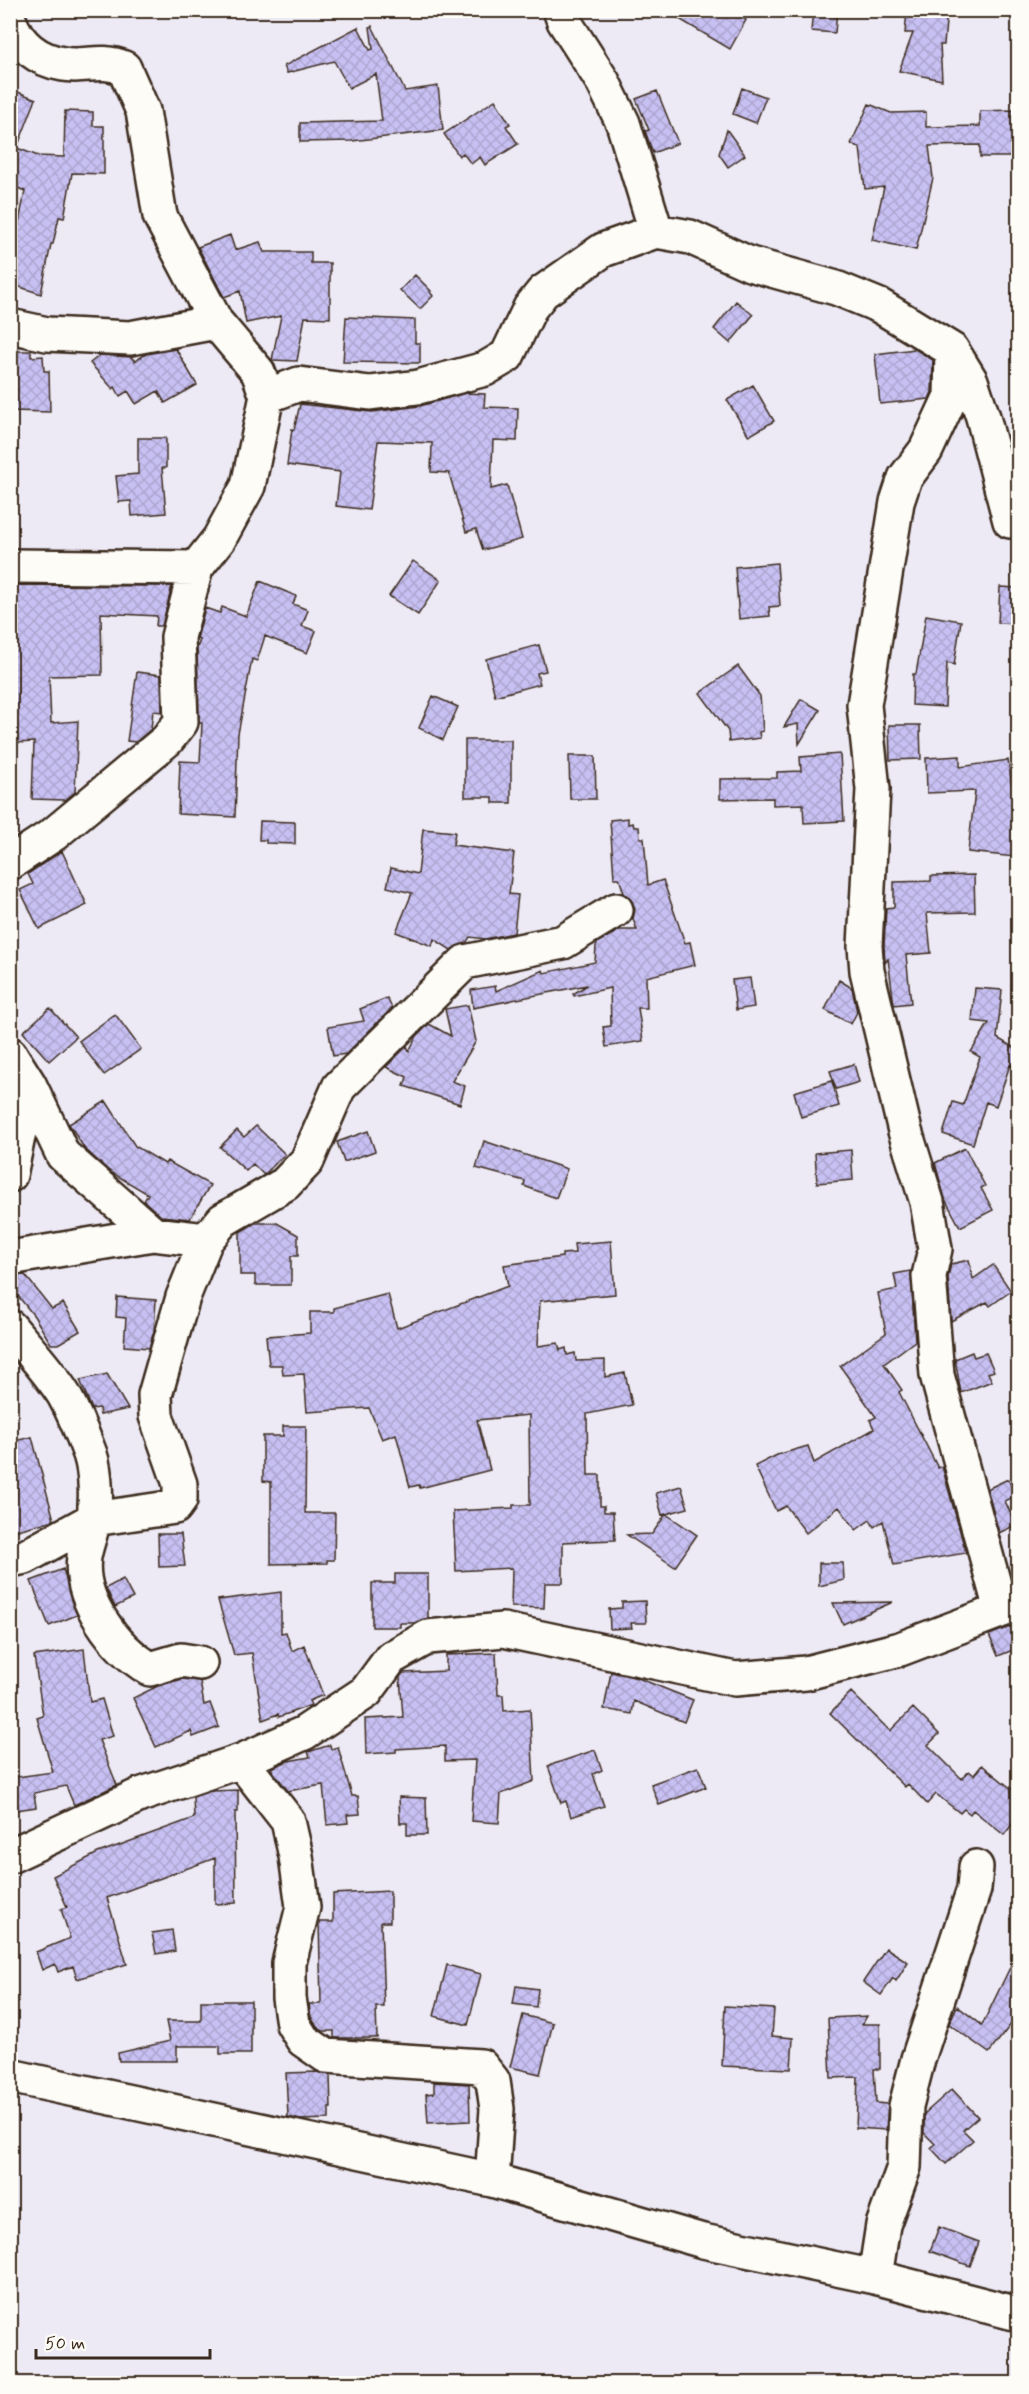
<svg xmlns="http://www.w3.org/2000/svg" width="1029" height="2394" font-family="Mynerve,sans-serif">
	<defs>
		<pattern id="building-cross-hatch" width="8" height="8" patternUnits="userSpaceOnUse" patternTransform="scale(1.5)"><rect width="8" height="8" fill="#c7c0f2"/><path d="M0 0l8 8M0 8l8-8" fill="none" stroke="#aca5cf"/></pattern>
	</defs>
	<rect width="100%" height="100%" fill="#edeaf6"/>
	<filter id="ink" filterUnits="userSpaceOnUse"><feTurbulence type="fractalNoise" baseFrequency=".0167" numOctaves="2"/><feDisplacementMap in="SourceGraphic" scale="12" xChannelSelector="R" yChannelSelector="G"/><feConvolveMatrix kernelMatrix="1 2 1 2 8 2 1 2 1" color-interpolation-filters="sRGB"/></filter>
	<g filter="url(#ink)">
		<path fill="url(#building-cross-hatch)" stroke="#3b2a1e" stroke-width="1.5" d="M 664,10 L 729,10 L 746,20 L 730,49 Z
			M 813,10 L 837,10 L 835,33 L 811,31 Z
			M 907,10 L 947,10 L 944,45 L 940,45 L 942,80 L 899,71 L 913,33 L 905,33 Z
			M 372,26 L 405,91 L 438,86 L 443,130 L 352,141 L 300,142 L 300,123 L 382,121 L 376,74 L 349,88 L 334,61 L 287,73 L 284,66 L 358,27 L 370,50 L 373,49 L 370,27 Z
			M 742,88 L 766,97 L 756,123 L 733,114 Z
			M 10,89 L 36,99 L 17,148 L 38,156 L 64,157 L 65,111 L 93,112 L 93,126 L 104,126 L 104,174 L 72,173 L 64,218 L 59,217 L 53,244 L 51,244 L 41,294 L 14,285 L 18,270 L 10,269 L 25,191 L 10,185 Z
			M 657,91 L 678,143 L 653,153 L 645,131 L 649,130 L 636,99 Z
			M 495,100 L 510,124 L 506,126 L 518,144 L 485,165 L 480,157 L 471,164 L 463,153 L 459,156 L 444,134 Z
			M 869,104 L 891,113 L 926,112 L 926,127 L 980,126 L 980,111 L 1013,110 L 1014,157 L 980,157 L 980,145 L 929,146 L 933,178 L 916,250 L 872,240 L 884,187 L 865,189 L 860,148 L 851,144 Z
			M 727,130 L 745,155 L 728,167 L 719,154 Z
			M 230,235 L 235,250 L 260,242 L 264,252 L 311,252 L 311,263 L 330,263 L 330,318 L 305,317 L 297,361 L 272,360 L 281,316 L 246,323 L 240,291 L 224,297 L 198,247 Z
			M 415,275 L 431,291 L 430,292 L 433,296 L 420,309 L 400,290 Z
			M 736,301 L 753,315 L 730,343 L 714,329 Z
			M 346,317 L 415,320 L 415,343 L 420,343 L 420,363 L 343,362 Z
			M 176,349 L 197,385 L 165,403 L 158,391 L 136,404 L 128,391 L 120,396 L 115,387 L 113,389 L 90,363 L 100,355 L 131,357 L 135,361 L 146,354 Z
			M 915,349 L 933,360 L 932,392 L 929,399 L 880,404 L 875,354 Z
			M 10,351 L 31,351 L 31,357 L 43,356 L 44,371 L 49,371 L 50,412 L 10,411 Z
			M 753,385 L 774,421 L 749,436 L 727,400 Z
			M 466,393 L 485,394 L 484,407 L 518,408 L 517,441 L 493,440 L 491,489 L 507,485 L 522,539 L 483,550 L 476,529 L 466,532 L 449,473 L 431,472 L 432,443 L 378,441 L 369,510 L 336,506 L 340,472 L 287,465 L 292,429 L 294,430 L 300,404 L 372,412 L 420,406 Z
			M 138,438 L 166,438 L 166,468 L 162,468 L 166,513 L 132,516 L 131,501 L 119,502 L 116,476 L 138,474 Z
			M 413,561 L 441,580 L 418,615 L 389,596 Z
			M 777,563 L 780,606 L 769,607 L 770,616 L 739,619 L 735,567 Z
			M 260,581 L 296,596 L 293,604 L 308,610 L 302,626 L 316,631 L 307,653 L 265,636 L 257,661 L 252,659 L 238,734 L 235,817 L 178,814 L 180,761 L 200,762 L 202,723 L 199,723 L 197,648 L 200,640 L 197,639 L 205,608 L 220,613 L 222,607 L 246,616 Z
			M 10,585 L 172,586 L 162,626 L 156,626 L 157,616 L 101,613 L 102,675 L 49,676 L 51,723 L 78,721 L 75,792 L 65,800 L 32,799 L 34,742 L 15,743 L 10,677 Z
			M 1000,587 L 1018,588 L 1018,624 L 998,623 Z
			M 926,615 L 961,621 L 954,665 L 947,663 L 945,707 L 912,705 L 913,674 L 916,674 Z
			M 539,645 L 546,671 L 537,673 L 540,684 L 495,696 L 486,659 Z
			M 738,666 L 760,696 L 763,731 L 759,732 L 760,738 L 729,742 L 728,731 L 700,693 Z
			M 137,672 L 161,675 L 162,712 L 153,711 L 151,729 L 136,742 L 127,741 Z
			M 433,696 L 458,707 L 443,740 L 419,728 Z
			M 801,699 L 820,710 L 799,744 L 798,724 L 784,727 Z
			M 889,725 L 920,725 L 921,759 L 890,760 Z
			M 465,740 L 511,740 L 511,803 L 493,803 L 493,797 L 465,797 Z
			M 840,754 L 844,821 L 804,823 L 803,804 L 773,805 L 773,798 L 720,799 L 720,779 L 777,778 L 777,772 L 801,771 L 800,757 Z
			M 569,756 L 595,756 L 596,799 L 570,799 Z
			M 960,756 L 960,767 L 1008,760 L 1018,825 L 1015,857 L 968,852 L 975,791 L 927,793 L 926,758 Z
			M 628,818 L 628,824 L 633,823 L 634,827 L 639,827 L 640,838 L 644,838 L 648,885 L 663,880 L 685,943 L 690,942 L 695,965 L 646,977 L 647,1008 L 638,1008 L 643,1041 L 606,1047 L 603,1027 L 611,1026 L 610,988 L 574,996 L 573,994 L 587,985 L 473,1008 L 471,990 L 495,986 L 496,991 L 543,970 L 544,973 L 595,962 L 596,946 L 598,942 L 620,930 L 637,930 L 633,919 L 635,909 L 632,901 L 624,893 L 619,878 L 614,878 L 610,820 Z
			M 260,821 L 295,822 L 295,844 L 266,843 L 266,840 L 259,840 Z
			M 423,829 L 455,832 L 453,845 L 514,853 L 509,894 L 518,895 L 514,933 L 485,939 L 470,937 L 466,943 L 451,950 L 434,939 L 432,946 L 396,932 L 412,893 L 387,887 L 391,868 L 418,874 Z
			M 62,851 L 87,905 L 39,929 L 20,890 L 33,884 L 28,874 Z
			M 974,875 L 975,912 L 927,913 L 931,953 L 906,955 L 911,1003 L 894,1005 L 888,959 L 885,963 L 884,946 L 886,908 L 894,907 L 894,882 L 931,881 L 931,876 Z
			M 750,978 L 754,1007 L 736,1010 L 732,980 Z
			M 839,980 L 852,988 L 857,1012 L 851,1024 L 825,1010 Z
			M 975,988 L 1002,990 L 997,1038 L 1018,1050 L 1018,1070 L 1010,1065 L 996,1106 L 986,1102 L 973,1144 L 943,1134 L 953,1102 L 963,1105 L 980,1057 L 971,1052 L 989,1023 L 972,1021 Z
			M 387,998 L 392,1008 L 346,1054 L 333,1056 L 328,1027 L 364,1021 L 360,1009 Z
			M 468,1005 L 476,1041 L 452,1081 L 465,1086 L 460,1104 L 404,1086 L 407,1077 L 386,1067 L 407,1046 L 409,1051 L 417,1036 L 429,1024 L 451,1036 L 445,1009 Z
			M 50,1008 L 76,1037 L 49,1061 L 23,1032 Z
			M 115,1014 L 141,1049 L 104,1075 L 79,1041 Z
			M 854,1064 L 859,1082 L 836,1089 L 830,1071 Z
			M 832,1081 L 839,1106 L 801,1117 L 794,1092 Z
			M 106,1101 L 135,1146 L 165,1164 L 167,1161 L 210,1185 L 190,1219 L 161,1216 L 144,1201 L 148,1194 L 109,1171 L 84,1148 L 69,1124 Z
			M 256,1126 L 285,1154 L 264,1175 L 253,1164 L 246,1171 L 220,1147 L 237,1130 L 244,1137 Z
			M 368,1131 L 375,1151 L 344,1162 L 337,1142 Z
			M 484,1141 L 567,1169 L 556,1198 L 524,1186 L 525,1181 L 476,1168 Z
			M 965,1148 L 985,1186 L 981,1188 L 993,1210 L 960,1227 L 945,1199 L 935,1163 Z
			M 851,1150 L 853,1180 L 817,1183 L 815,1153 Z
			M 255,1223 L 277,1223 L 298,1235 L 298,1256 L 291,1256 L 291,1285 L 255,1285 L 255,1275 L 240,1275 L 240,1232 Z
			M 611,1241 L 615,1294 L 540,1301 L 538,1346 L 558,1343 L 560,1350 L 566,1348 L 567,1355 L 575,1353 L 576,1361 L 605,1360 L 605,1377 L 625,1373 L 632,1405 L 587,1414 L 588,1475 L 600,1475 L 600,1506 L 604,1506 L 604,1512 L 613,1512 L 615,1540 L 563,1542 L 563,1583 L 545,1583 L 544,1608 L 511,1607 L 512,1568 L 456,1571 L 453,1511 L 513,1508 L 513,1505 L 530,1505 L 529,1415 L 477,1420 L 490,1470 L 420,1488 L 419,1485 L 410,1487 L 396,1434 L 382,1439 L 369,1408 L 307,1412 L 304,1374 L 283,1375 L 282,1365 L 269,1365 L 266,1336 L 310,1333 L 310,1312 L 334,1312 L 334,1308 L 388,1294 L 397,1328 L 508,1286 L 504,1265 L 562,1257 L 562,1254 L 575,1253 L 574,1244 Z
			M 969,1260 L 973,1279 L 993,1265 L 1011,1291 L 990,1306 L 987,1302 L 951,1321 L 948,1277 L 951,1264 Z
			M 911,1271 L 915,1341 L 884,1364 L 902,1390 L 899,1392 L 938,1468 L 942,1466 L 966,1553 L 894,1565 L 883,1521 L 874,1527 L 870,1520 L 856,1530 L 839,1507 L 806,1533 L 786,1506 L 776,1511 L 755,1466 L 777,1455 L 808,1446 L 814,1463 L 874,1429 L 870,1420 L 876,1417 L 840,1366 L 886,1333 L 878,1293 L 897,1289 L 894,1274 Z
			M 25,1275 L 52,1309 L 63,1303 L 80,1331 L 58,1344 L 51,1344 L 34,1316 L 10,1286 L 10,1276 Z
			M 117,1297 L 156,1300 L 154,1331 L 149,1348 L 124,1346 L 126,1318 L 116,1317 Z
			M 972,1352 L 974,1357 L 986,1353 L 994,1371 L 988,1373 L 992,1381 L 961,1393 L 955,1359 Z
			M 107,1374 L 128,1409 L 100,1415 L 99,1408 L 92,1409 L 80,1380 Z
			M 283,1426 L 306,1426 L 305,1513 L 335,1513 L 334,1560 L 327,1560 L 327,1563 L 271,1564 L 271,1482 L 263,1481 L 263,1436 L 283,1436 Z
			M 32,1437 L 54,1520 L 14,1531 L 10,1519 L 10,1442 Z
			M 1008,1479 L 1016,1496 L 1005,1501 L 1016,1525 L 999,1533 L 987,1489 Z
			M 681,1486 L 688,1508 L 662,1515 L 656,1493 Z
			M 666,1514 L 697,1535 L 675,1567 L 627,1535 L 652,1534 Z
			M 158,1534 L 181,1534 L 185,1566 L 159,1567 Z
			M 819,1563 L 843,1563 L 844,1580 L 819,1586 Z
			M 63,1569 L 77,1615 L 49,1626 L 31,1581 Z
			M 395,1574 L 428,1574 L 428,1618 L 415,1623 L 400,1623 L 400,1627 L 372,1627 L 372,1583 L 395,1583 Z
			M 123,1579 L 133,1598 L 115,1607 L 106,1588 Z
			M 281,1592 L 281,1633 L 286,1632 L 292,1651 L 304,1645 L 323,1695 L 309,1701 L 311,1705 L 279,1717 L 278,1714 L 263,1720 L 252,1653 L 234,1655 L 218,1600 Z
			M 645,1601 L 646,1623 L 631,1623 L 632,1628 L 610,1629 L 609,1609 L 622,1608 L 622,1602 Z
			M 893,1602 L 843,1624 L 833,1603 Z
			M 1018,1624 L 1018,1648 L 998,1656 L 989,1635 Z
			M 84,1649 L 90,1702 L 102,1699 L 113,1736 L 99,1740 L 117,1785 L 74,1805 L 66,1786 L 34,1793 L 36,1807 L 10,1811 L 10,1778 L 53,1772 L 37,1718 L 43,1716 L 34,1656 Z
			M 496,1653 L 498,1695 L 503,1695 L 504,1711 L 530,1709 L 534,1781 L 501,1794 L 499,1823 L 471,1821 L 475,1760 L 445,1761 L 445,1746 L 396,1749 L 396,1752 L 366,1754 L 365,1719 L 403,1717 L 400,1677 L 403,1673 L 446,1671 L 446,1655 Z
			M 611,1672 L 638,1678 L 693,1700 L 684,1722 L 634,1701 L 632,1714 L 604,1709 Z
			M 182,1679 L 200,1681 L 204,1705 L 210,1703 L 219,1727 L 193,1737 L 191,1731 L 156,1747 L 133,1698 L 158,1686 Z
			M 851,1692 L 890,1731 L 913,1708 L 939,1734 L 928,1745 L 962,1779 L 969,1771 L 974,1775 L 982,1765 L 1018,1794 L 1018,1817 L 1004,1835 L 973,1810 L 970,1814 L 964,1809 L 960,1813 L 936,1794 L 927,1804 L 908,1784 L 905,1787 L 830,1713 Z
			M 330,1745 L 331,1749 L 338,1747 L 352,1796 L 358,1796 L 360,1814 L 347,1815 L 348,1823 L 327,1825 L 323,1785 L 288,1791 L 272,1770 L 271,1768 L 288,1761 L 310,1757 L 308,1752 Z
			M 595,1750 L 602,1770 L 593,1774 L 604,1806 L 571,1817 L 566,1801 L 561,1803 L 548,1766 Z
			M 698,1767 L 706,1787 L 659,1805 L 651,1784 Z
			M 238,1790 L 238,1812 L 235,1812 L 236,1903 L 215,1904 L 215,1858 L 107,1898 L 127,1964 L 77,1979 L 73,1966 L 58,1972 L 55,1964 L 42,1970 L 36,1952 L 70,1938 L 61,1909 L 67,1907 L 53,1876 L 98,1853 L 194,1818 L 193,1797 L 211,1791 Z
			M 399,1797 L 426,1798 L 427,1835 L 407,1835 L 407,1823 L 400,1823 Z
			M 390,1891 L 390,1922 L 381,1922 L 384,2007 L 376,2007 L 377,2038 L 334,2038 L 334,2031 L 323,2031 L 317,2027 L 311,2017 L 309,2004 L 321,2004 L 319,1922 L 333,1922 L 333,1894 Z
			M 172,1930 L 175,1951 L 156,1954 L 152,1933 Z
			M 886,1948 L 908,1962 L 896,1981 L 893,1978 L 881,1995 L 863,1982 Z
			M 1018,1951 L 1018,2015 L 989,2053 L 949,2024 L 957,2006 L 982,2025 Z
			M 447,1965 L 481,1974 L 468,2025 L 434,2016 Z
			M 516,1986 L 538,1989 L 536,2007 L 513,2004 Z
			M 201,2001 L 251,2001 L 251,2054 L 220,2054 L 220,2046 L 177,2046 L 177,2061 L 119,2061 L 118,2053 L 170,2041 L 166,2021 L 201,2021 Z
			M 725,2006 L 774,2009 L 772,2036 L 793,2038 L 791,2069 L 722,2066 Z
			M 523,2015 L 553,2023 L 540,2074 L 510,2067 Z
			M 867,2016 L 862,2024 L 880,2024 L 880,2069 L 874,2069 L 876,2103 L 888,2104 L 886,2130 L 856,2128 L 858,2077 L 831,2078 L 828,2018 Z
			M 317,2072 L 330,2075 L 331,2108 L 329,2108 L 329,2119 L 300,2120 L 288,2117 L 286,2073 Z
			M 434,2082 L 469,2084 L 470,2121 L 428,2123 L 426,2094 L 434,2093 Z
			M 952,2089 L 978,2117 L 963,2130 L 973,2140 L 946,2164 L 931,2148 L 935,2144 L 924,2133 L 924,2114 Z
			M 939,2227 L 979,2242 L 970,2266 L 930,2251 Z"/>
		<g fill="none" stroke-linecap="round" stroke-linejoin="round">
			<g stroke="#3b2a1e" stroke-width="38">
				<path id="minor" d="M 560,10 L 564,21 L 603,82 L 623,123 L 656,231
					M 10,22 C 19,45 38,60 63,64 C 86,68 100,58 124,68 L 143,111 L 160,216 L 216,322 L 258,372 L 267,396 L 248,486 L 219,539 L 196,568 L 178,637 L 181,722 L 167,740 L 54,834 L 10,863
					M 10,326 L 47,334 L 130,338 L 216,322
					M 952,350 L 951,396 L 926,450 L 905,478 L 897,502 L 864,705 L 873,789 L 865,946 L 867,971 L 905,1131 L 927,1202 L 935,1249 L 929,1276 L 937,1375 L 1001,1610
					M 267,396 L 299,384 L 370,393 L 418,387 L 485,369 L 507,356 L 530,308 L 543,292 L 603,250 L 656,231 L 690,237 L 750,264 L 836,288 L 880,306 L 952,350 L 971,381 L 983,417 L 1010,521
					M 10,566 L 196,568
					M 10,1054 L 29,1084 L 10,1175
					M 29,1084 L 63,1155 L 153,1234
					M 10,1258 L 153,1234 L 206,1240
					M 10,1327 C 28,1349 49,1371 64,1395 C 74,1413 83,1435 90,1454 C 96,1472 97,1502 93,1522 C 91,1534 86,1545 84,1557 C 78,1600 115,1648 150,1669 L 181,1660 L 200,1663
					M 10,1560 L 25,1557 L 94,1519 L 175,1507 L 180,1500 L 180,1484 L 156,1416 L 155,1395 L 183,1297 L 206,1240 L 223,1220 L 285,1184 L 307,1161 L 339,1087 L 465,962 L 563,942 L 616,910
					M 241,1761 L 288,1821 L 296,1856 L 303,1907 L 289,1963 L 289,1998 L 293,2024 L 303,2040 L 326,2056 L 481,2066 L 493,2081 L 497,2109 L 492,2180
					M 10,1856 L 140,1795 L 241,1761 L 304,1733 L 366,1692 L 391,1658 L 428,1637 L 503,1630 L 735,1679 L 806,1673 L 900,1649 L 1018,1604
					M 10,2076 L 492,2180 L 703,2241 L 875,2277 L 1018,2314
					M 875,2277 L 883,2225 L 904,2167 L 906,2106 L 918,2059 L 974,1889 L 976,1867"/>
			</g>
			<use href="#minor" stroke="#fdfcf7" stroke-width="33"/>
		</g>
	</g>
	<rect width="1029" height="2394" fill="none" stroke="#fdfcf7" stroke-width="36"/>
	<rect x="18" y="18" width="993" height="2358" fill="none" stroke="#3b2a1e" stroke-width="2" filter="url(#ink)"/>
	<path d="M36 2349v9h174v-9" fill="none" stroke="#3b2a1e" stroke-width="3"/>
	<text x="45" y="2349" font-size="18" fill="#3b2a1e" stroke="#fdfcf7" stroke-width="4.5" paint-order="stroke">50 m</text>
</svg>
